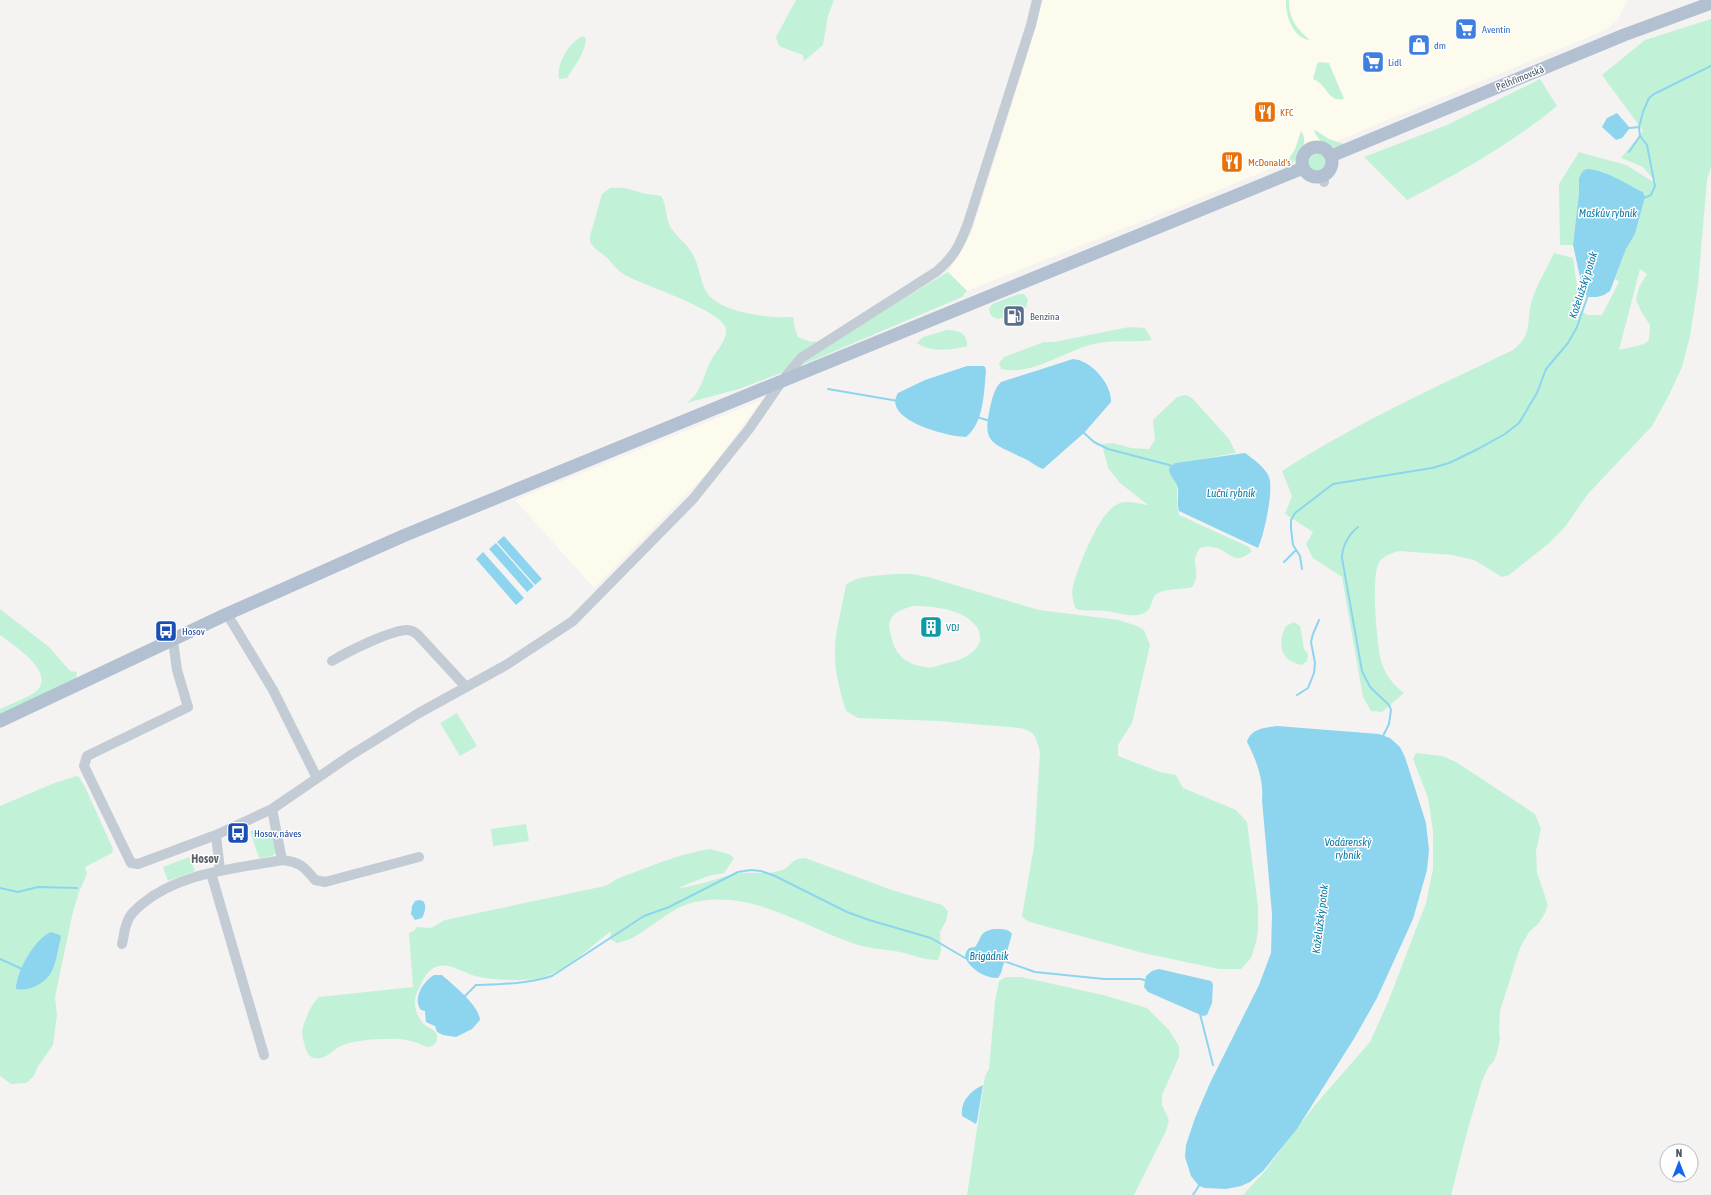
<svg xmlns="http://www.w3.org/2000/svg" width="1711" height="1195" font-family="'Asap Condensed',sans-serif">
	<rect width="100%" height="100%" fill="#f5f2f2"/>
	<path fill="#fdfaee" d="M 1042,0 L 1627,0 L 1618,20 L 1605,30 L 1173,209 L 967,291 L 948,272 L 972,232 L 1024,66 Z
		M 762,400 L 707,473 L 594,588 L 515,500 Z"/>
	<path fill="#c1f2d7" fill-rule="evenodd" d="M 796,0 L 834,0 L 828,16 L 823,45 L 804,61 L 803,55 L 781,47 L 778,44 L 776,37 Z
		M 1286,0 L 1289,0 C 1289,19 1296,28 1310,40 L 1317,34 L 1310,40 C 1293,39 1285,15 1286,0 Z
		M 1711,19 L 1711,167 L 1707,180 L 1698,285 L 1690,336 L 1682,367 L 1669,395 L 1652,426 L 1587,495 L 1565,527 L 1548,544 L 1509,575 L 1502,577 L 1474,560 L 1453,555 L 1399,551 C 1393,553 1385,555 1380,561 C 1370,573 1377,644 1381,661 C 1385,674 1393,685 1404,693 L 1382,712 L 1371,711 L 1363,697 L 1342,577 L 1313,558 L 1306,544 L 1313,532 L 1285,514 L 1292,496 L 1282,471 C 1355,424 1435,387 1513,350 C 1535,332 1525,322 1532,300 C 1537,284 1547,268 1554,253 L 1573,258 L 1577,286 L 1578,310 L 1588,315 L 1602,315 L 1619,282 L 1615,279 L 1626,249 L 1635,234 L 1645,197 L 1643,192 L 1612,177 L 1579,178 L 1579,193 L 1573,245 L 1560,245 L 1559,184 L 1579,152 L 1626,165 L 1657,184 L 1643,167 L 1621,158 L 1643,131 L 1602,75 L 1645,40 ZM 1640,269 L 1647,274 L 1639,287 L 1636,300 L 1641,311 L 1650,325 L 1649,340 L 1644,344 L 1619,350 Z
		M 583,36 L 586,39 C 584,55 575,65 567,78 L 559,79 C 556,64 569,42 583,36 Z
		M 1319,62 L 1329,63 L 1344,99 C 1328,103 1327,84 1313,79 L 1317,64 Z
		M 1540,79 L 1557,106 C 1511,144 1459,173 1407,200 L 1364,157 L 1447,125 Z
		M 1315,130 L 1329,139 L 1344,144 C 1331,151 1320,144 1314,131 Z
		M 1301,131 C 1311,144 1296,164 1283,168 L 1295,149 Z
		M1307 162a10 10 0 1 1 20 0a10 10 0 1 1-20 0Z
		M 610,188 C 625,187 629,189 642,193 C 648,195 655,194 661,196 C 667,205 665,218 671,228 C 677,237 687,244 692,253 C 700,266 700,282 707,293 C 722,314 771,318 793,317 L 795,328 L 798,337 L 811,342 L 815,341 L 818,344 L 784,372 L 739,389 L 686,403 C 701,394 703,377 710,362 C 714,353 728,340 726,329 C 723,310 642,285 625,275 C 616,270 612,262 605,256 C 599,251 588,246 590,236 L 602,194 Z
		M 948,272 L 967,291 L 962,297 L 802,365 L 805,360 C 853,331 900,300 948,272 Z
		M 1019,294 L 1024,294 L 1028,299 L 1027,305 L 1025,308 L 999,319 C 992,318 990,315 989,309 L 992,304 Z
		M 1129,327 L 1145,328 L 1152,340 C 1133,343 1114,339 1094,344 C 1063,351 1034,376 1001,369 L 999,363 L 1004,357 L 1044,342 L 1054,342 Z
		M 947,330 C 958,330 968,333 967,346 C 953,350 930,353 917,343 L 923,337 Z
		M 1186,395 L 1192,398 L 1229,439 L 1236,453 L 1172,464 L 1177,486 L 1177,504 L 1179,515 L 1249,547 L 1252,551 C 1233,568 1232,550 1212,547 C 1209,546 1204,547 1200,548 C 1188,564 1203,571 1192,587 C 1181,590 1168,588 1158,593 C 1150,597 1154,610 1142,614 C 1130,618 1119,612 1106,611 C 1097,610 1088,611 1079,610 L 1075,608 C 1073,601 1071,593 1073,586 C 1078,567 1097,519 1113,507 C 1126,497 1135,504 1148,505 L 1120,483 L 1108,468 L 1102,444 L 1113,443 L 1131,448 L 1149,449 L 1155,440 L 1153,420 L 1177,397 Z
		M 893,574 L 912,574 L 928,577 L 1039,610 L 1119,620 L 1137,626 L 1144,630 L 1150,645 L 1132,723 L 1118,745 L 1118,756 L 1160,772 L 1176,775 L 1183,788 L 1236,810 L 1247,822 L 1258,906 L 1258,931 L 1256,942 L 1251,958 L 1241,969 L 1219,969 L 1143,953 L 1044,926 L 1027,921 L 1022,916 L 1034,846 L 1040,752 C 1036,737 1036,732 1020,728 L 938,721 L 858,718 L 846,711 C 841,695 835,673 835,656 C 834,633 842,608 846,585 C 858,575 878,576 893,574 ZM 913,606 C 930,606 951,608 966,617 C 970,619 974,624 977,627 C 988,646 968,658 952,662 C 944,663 933,669 925,667 C 905,664 895,655 891,635 C 889,630 888,622 892,617 C 896,611 906,608 913,606 Z
		M 0,609 L 49,647 L 70,671 L 77,672 L 76,680 L 0,715 L 0,709 C 11,704 24,699 34,693 C 60,674 13,645 0,635 Z
		M 1294,622 L 1300,626 L 1304,649 L 1308,654 L 1307,661 L 1302,665 C 1280,661 1277,644 1286,626 Z
		M 457,713 L 477,746 L 460,756 L 440,723 Z
		M 1416,753 L 1442,756 L 1456,762 L 1535,814 L 1541,829 L 1536,851 L 1537,872 L 1548,905 L 1545,913 L 1539,923 L 1529,932 L 1520,948 L 1500,1011 L 1499,1032 L 1500,1039 L 1497,1053 L 1494,1061 L 1489,1066 L 1482,1081 L 1467,1132 L 1451,1195 L 1243,1195 L 1264,1172 L 1315,1105 L 1370,1042 L 1388,1002 L 1426,903 L 1433,869 L 1433,831 L 1428,798 L 1413,759 Z
		M 76,776 L 79,777 L 85,787 L 113,849 L 112,853 L 85,867 L 87,874 L 79,892 L 72,916 L 55,997 L 57,1015 L 53,1045 L 37,1068 L 34,1076 L 26,1083 L 11,1084 L 0,1076 L 0,806 L 52,784 ZM 61,938 L 55,963 L 16,989 C 16,965 44,951 61,938 Z
		M 526,824 L 529,841 L 493,846 L 491,829 Z
		M 260,828 L 263,834 L 272,832 L 276,847 L 276,853 L 272,856 L 259,858 L 250,831 Z
		M 710,849 L 729,854 L 734,858 L 724,873 L 708,876 L 678,888 C 700,886 720,876 742,873 C 754,871 769,875 782,870 C 793,866 789,859 805,858 L 892,890 L 942,905 L 948,911 L 946,921 L 940,932 L 941,951 L 938,960 C 924,960 913,955 900,952 C 885,949 870,949 855,944 C 802,926 750,888 691,903 C 670,909 653,926 634,937 C 629,940 623,941 617,943 L 610,939 L 611,931 C 593,945 563,973 541,978 C 527,982 485,980 472,975 C 460,971 445,960 432,969 C 427,972 422,982 420,986 C 418,991 414,998 415,1003 C 415,1011 419,1020 425,1025 C 430,1029 439,1030 437,1040 C 436,1042 434,1045 432,1046 C 427,1048 424,1046 420,1044 C 410,1040 399,1038 388,1039 C 373,1039 357,1040 343,1045 C 333,1049 325,1061 314,1058 C 309,1057 306,1051 305,1047 C 304,1042 302,1037 302,1032 C 304,1021 311,1004 319,997 L 413,987 L 409,933 L 415,930 L 416,927 L 431,928 L 445,920 L 605,886 C 610,884 614,880 619,878 C 650,867 677,854 710,849 Z
		M 189,857 L 195,871 L 168,881 L 163,867 Z
		M 1006,977 L 1021,977 L 1103,995 L 1147,1008 L 1169,1030 L 1179,1046 L 1179,1057 L 1162,1095 L 1162,1105 L 1169,1120 L 1166,1131 L 1134,1195 L 967,1195 L 985,1076 L 989,1069 L 995,1001 L 999,981 Z"/>
	<path fill="#8dd5ef" d="M 1617,113 L 1630,128 L 1622,138 L 1616,140 L 1602,127 L 1607,118 Z
		M 1587,169 C 1606,170 1626,184 1643,192 L 1645,197 L 1635,234 L 1626,249 L 1610,291 L 1604,295 L 1597,297 L 1588,297 L 1583,291 L 1573,245 L 1579,193 L 1579,178 L 1583,171 Z
		M 1073,359 C 1091,360 1112,384 1111,402 L 1084,433 L 1043,469 C 1035,466 1029,460 1021,457 C 992,443 982,443 990,408 C 992,399 994,389 1001,382 Z
		M 967,366 L 983,366 L 985,367 L 986,370 C 984,392 984,423 966,437 C 948,437 881,420 898,393 L 925,380 Z
		M 1245,453 C 1253,459 1265,467 1269,477 C 1274,490 1264,535 1258,548 L 1179,511 C 1176,502 1180,493 1177,485 C 1174,479 1169,475 1169,468 L 1175,463 Z
		M 504,536 L 542,579 L 535,585 L 497,542 Z
		M 496,543 L 534,586 L 527,592 L 489,549 Z
		M 483,552 L 524,598 L 516,605 L 476,559 Z
		M 1277,726 L 1379,734 L 1390,738 L 1400,747 L 1405,757 L 1426,823 L 1429,850 L 1427,870 L 1413,919 L 1377,998 L 1355,1037 L 1297,1129 L 1263,1171 L 1250,1182 L 1241,1186 L 1226,1189 L 1205,1188 L 1199,1186 L 1191,1176 L 1185,1157 L 1186,1145 L 1195,1118 L 1210,1083 L 1259,985 L 1271,953 L 1272,914 L 1262,800 C 1264,780 1256,759 1247,742 C 1251,728 1265,728 1277,726 Z
		M 419,900 L 423,901 C 427,906 425,912 422,918 L 415,920 L 411,914 L 412,906 L 415,901 Z
		M 994,929 C 1001,929 1008,928 1012,934 L 1001,973 L 998,978 C 984,978 972,970 965,958 L 966,952 L 969,948 L 975,947 C 983,937 978,932 994,929 Z
		M 51,932 L 60,935 L 61,938 C 58,948 57,961 52,971 C 46,983 29,992 16,989 C 16,972 35,938 51,932 Z
		M 1159,969 L 1211,981 L 1213,984 L 1212,1003 L 1207,1015 L 1203,1016 L 1148,992 L 1144,987 L 1146,976 L 1152,971 Z
		M 434,975 L 442,975 C 453,985 479,1005 480,1020 L 472,1029 L 456,1037 L 443,1035 L 437,1032 L 435,1026 L 426,1022 L 425,1011 L 421,1010 C 412,999 423,981 434,975 Z
		M 983,1085 L 977,1121 L 976,1124 L 962,1116 C 960,1102 970,1091 983,1085 Z"/>
	<g fill="none" stroke-linecap="round" stroke-linejoin="round">
		<path stroke="#8dd5ef" stroke-width="2" d="M 1630,128 L 1639,127
			M 1629,152 L 1640,136
			M 1644,198 L 1651,195 L 1655,186 L 1647,145 L 1640,136 L 1639,127 L 1643,112 L 1649,98 L 1654,94 L 1711,66
			M 828,389 L 898,401
			M 977,417 L 990,421
			M 1081,432 L 1084,433 L 1094,442 L 1108,449 L 1173,466
			M 1358,527 C 1349,534 1342,546 1342,558 L 1362,671 L 1370,687 L 1389,705 L 1391,710 L 1389,724 L 1383,736
			M 1284,562 L 1296,550
			M 1302,569 L 1300,556 L 1293,545 L 1291,528 L 1291,520 L 1295,513 L 1333,484 L 1432,468 L 1449,463 L 1478,449 L 1505,434 L 1519,423 L 1537,393 L 1546,369 L 1568,343 L 1577,327 L 1588,295
			M 1297,695 L 1308,688 L 1314,673 L 1315,663 L 1311,642 L 1313,634 L 1319,620
			M 0,888 L 18,892 L 38,887 L 77,888
			M 0,959 L 22,969
			M 1004,961 L 1035,972 L 1104,979 L 1141,979 L 1147,981
			M 465,996 L 476,985 C 501,984 528,984 552,976 L 644,916 L 669,907 L 738,872 L 751,870 L 761,871 L 775,876 L 847,912 L 869,920 L 931,938 L 965,958 L 967,957
			M 1200,1014 L 1213,1065
			M 1193,1195 L 1200,1184"/>
		<path stroke="#c3ccd4" stroke-width="10" d="M 1322,176 L 1324,182
			M 227,614 L 273,690 L 317,778
			M 173,641 L 177,670 L 188,707 L 87,756 L 84,766 L 131,863 L 138,864 L 216,835 L 272,809 L 351,755 L 419,713 L 506,665 L 573,621 L 693,499 L 749,429 L 782,381 L 801,358 L 936,272 C 954,257 960,245 968,223 L 1031,25 L 1037,0
			M 332,661 C 347,652 391,630 407,630 C 412,630 415,632 418,635 L 466,687
			M 272,809 L 282,860
			M 216,835 L 220,871
			M 211,873 L 264,1055
			M 122,944 C 124,937 124,929 127,923 C 129,915 136,909 142,904 C 181,872 234,869 282,860 C 299,862 304,866 315,880 L 325,882 L 419,857"/>
		<path stroke="#b2c0d1" stroke-width="13" d="M1302 162a15 15 0 1 1 30 0a15 15 0 1 1-30 0Z
			M 1331,156 L 1624,35 L 1711,3
			M 0,721 L 227,614 L 403,536 L 1303,168"/>
	</g>
	<defs>
		<g id="supermarket-square" transform="scale(1.15)"><rect x="-9" y="-9" width="18" height="18" rx="4" fill="#3f7fe0" stroke="#fff"/><path d="M-6-5.5h2.5l.6 2H6L4.5 2H-2.5L-4.4-4H-6ZM-1.5 3.2a1.3 1.3 0 1 0 .1 0ZM3 3.2a1.3 1.3 0 1 0 .1 0Z" fill="#fff"/></g>
		<g id="shop-square" transform="scale(1.15)"><rect x="-9" y="-9" width="18" height="18" rx="4" fill="#3f7fe0" stroke="#fff"/><path d="M-5-2.5h2.3a2.7 3.5 0 0 1 5.4 0H5L5.5 6h-11ZM-1.5-2.5h3a1.5 2.3 0 0 0-3 0Z" fill="#fff"/></g>
		<g id="restaurant-square" transform="scale(1.15)"><rect x="-9" y="-9" width="18" height="18" rx="4" fill="#e8710a" stroke="#fff"/><path d="M-5-6h1v4h1v-4h1v4h1v-4h1v5L-1.5 .5V6h-2V.5L-5-1ZM5-6V6H3V1.5H1.5Q1.5-4 5-6Z" fill="#fff"/></g>
		<g id="fuel-square" transform="scale(1.15)"><rect x="-9" y="-9" width="18" height="18" rx="4" fill="#5c6f8a" stroke="#fff"/><path d="M-5.5-6h7V0h2V4h1.3V-2.5L3-4.5l.8-.8L6-3V5H2.5V1h-1V6h-7ZM-4.2-4.7v3.2H.2V-4.7Z" fill="#fff"/></g>
		<g id="building-square" transform="scale(1.15)"><rect x="-9" y="-9" width="18" height="18" rx="4" fill="#0f9aa8" stroke="#fff"/><path d="M-4-6H4V6H1V3H-1V6H-4ZM-2.5-4.3h1.7v1.8h-1.7ZM.8-4.3h1.7v1.8H.8ZM-2.5-1h1.7V.8h-1.7ZM.8-1h1.7V.8H.8Z" fill="#fff"/></g>
		<g id="bus-square" transform="scale(1.15)"><rect x="-9" y="-9" width="18" height="18" rx="4" fill="#1a4fb4" stroke="#fff"/><path d="M-5-6H5V4H4V6H2V4H-2V6H-4V4H-5ZM-3.5-4V0h7V-4ZM-3.5 1.2v1.5H-2V1.2ZM2 1.2v1.5H3.5V1.2Z" fill="#fff"/></g>
	</defs>
	<g fill-rule="evenodd">
		<use href="#supermarket-square" x="1466" y="29"/>
		<use href="#shop-square" x="1419" y="45"/>
		<use href="#supermarket-square" x="1373" y="62"/>
		<use href="#restaurant-square" x="1265" y="112"/>
		<use href="#restaurant-square" x="1232" y="162"/>
		<use href="#fuel-square" x="1014" y="316"/>
		<use href="#building-square" x="931" y="627"/>
		<use href="#bus-square" x="166" y="631"/>
		<use href="#bus-square" x="238" y="833"/>
	</g>
	<g text-anchor="middle" dominant-baseline="central" stroke-width="3" stroke-linejoin="round" paint-order="stroke">
		<g font-size="10" fill="#366cbe" stroke="#fff" text-anchor="start">
			<text x="1482" y="29">Aventin</text>
			<text x="1434" y="45">dm</text>
			<text x="1388" y="62">Lidl</text>
		</g>
		<g font-size="10" fill="#495461" stroke="#fff">
			<text transform="translate(1520 78) rotate(-22)">Pelhřimovská</text>
		</g>
		<g font-size="10" fill="#c56008" stroke="#fff" text-anchor="start">
			<text x="1280" y="112">KFC</text>
			<text x="1248" y="162">McDonald's</text>
		</g>
		<g font-size="10" fill="#4e5e75" stroke="#fff" text-anchor="start">
			<text x="1030" y="316">Benzina</text>
		</g>
		<g font-size="10" fill="#0d838f" stroke="#fff" text-anchor="start">
			<text x="946" y="627">VDJ</text>
		</g>
		<g font-size="10" fill="#164399" stroke="#fff" text-anchor="start">
			<text x="182" y="631">Hosov</text>
			<text x="254" y="833">Hosov, náves</text>
		</g>
		<g font-size="11" font-style="italic" fill="#097aa5" stroke="#fff">
			<text x="1608" y="213">Maškův rybník</text>
			<text transform="translate(1583 285) rotate(-72)">Koželužský potok</text>
			<text x="1231" y="493">Luční rybník</text>
			<text x="1348" y="842">Vodárenský<tspan x="1348" dy="13">rybník</tspan></text>
			<text transform="translate(1320 919) rotate(-83)">Koželužský potok</text>
			<text x="989" y="956">Brigádník</text>
		</g>
		<g font-size="12" font-weight="bold" fill="#5e6268" stroke="#fff">
			<text x="205" y="859">Hosov</text>
		</g>
	</g>
	<g transform="translate(1679 1163)"><circle r="19" fill="#ffffff" stroke="#b6bbc0"/>
	<path d="M0-3L7 15L0 10L-7 15Z" fill="#1666eb"/>
	<text y="-6" font-size="11" font-weight="bold" text-anchor="middle" fill="#495461">N</text>
	</g>
</svg>
